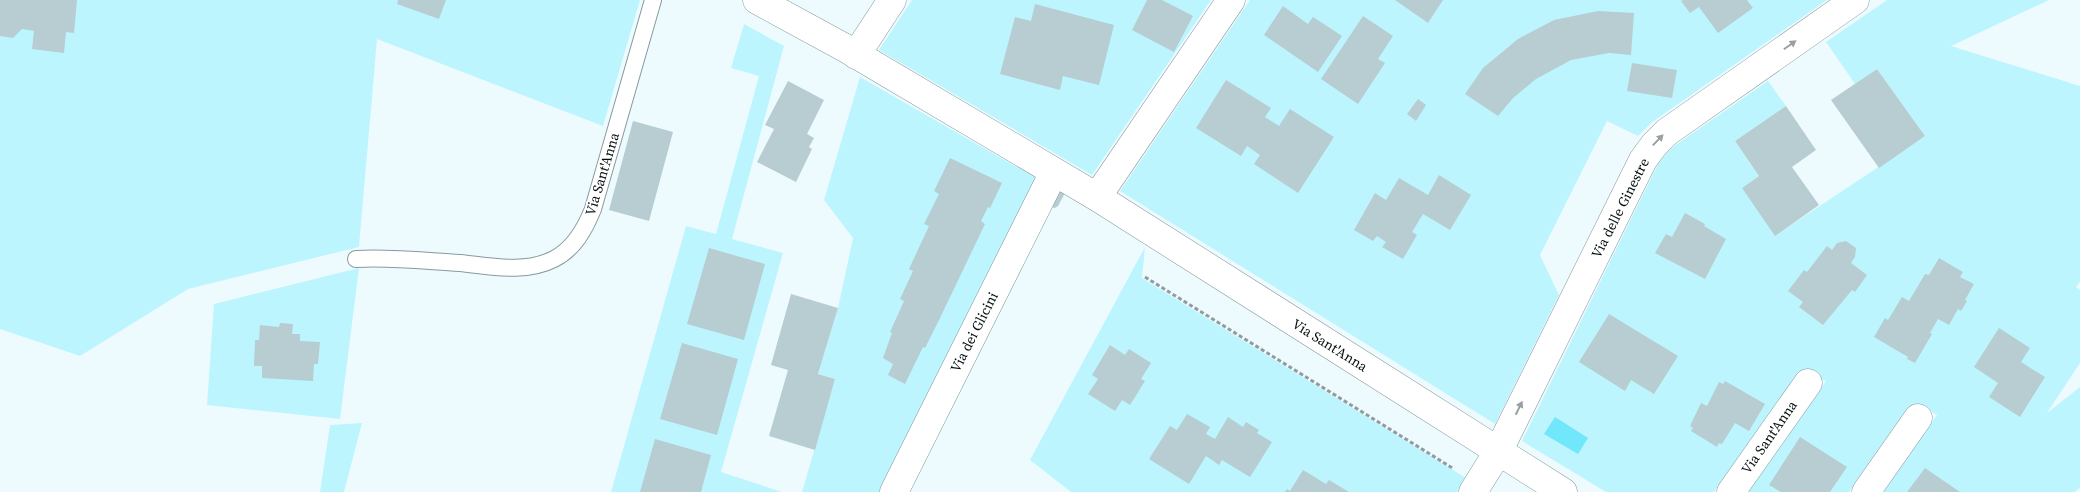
<svg xmlns="http://www.w3.org/2000/svg" width="2080" height="492" font-family="'Source Serif 4',serif">
	<rect width="100%" height="100%" fill="#eefbfe"/>
	<path fill="#bdf5ff" d="M 0,0 L 640,0 L 603,126 L 377,39 L 359,247 L 188,289 L 80,356 L 0,329 Z
		M 912,0 L 1211,0 L 1092,175 L 879,50 Z
		M 1250,0 L 1827,0 L 1651,123 L 1638,136 L 1607,121 L 1540,255 L 1559,295 L 1495,424 L 1120,191 Z
		M 1887,0 L 2049,0 L 1951,46 L 2080,86 L 2080,282 L 2076,287 L 2080,290 L 2080,363 L 2047,413 L 2080,387 L 2080,488 L 2075,492 L 1882,492 L 1937,415 L 1920,404 L 1908,409 L 1849,492 L 1747,492 L 1826,381 L 1800,371 L 1714,492 L 1606,492 L 1522,441 L 1658,164 L 1667,153 L 1677,144 L 1768,81 L 1786,106 L 1735,141 L 1759,176 L 1742,188 L 1776,235 L 1925,136 L 1877,69 L 1855,84 L 1826,42 Z
		M 744,24 L 784,46 L 732,239 L 783,253 L 721,472 L 782,492 L 611,492 L 686,226 L 716,234 L 759,76 L 731,68 Z
		M 860,77 L 1036,178 L 881,492 L 802,492 L 835,379 L 818,374 L 838,308 L 853,238 L 824,200 Z
		M 1145,247 L 1142,278 L 1466,478 L 1457,492 L 1071,492 L 1030,460 Z
		M 359,268 L 340,419 L 207,405 L 214,304 Z
		M 362,423 L 344,492 L 320,492 L 330,425 Z"/>
	<path fill="#70e7fb" d="M 1555,417 L 1588,438 L 1578,454 L 1544,434 Z"/>
	<path fill="#b7cdd1" d="M 0,0 L 77,0 L 74,33 L 66,32 L 64,53 L 32,49 L 34,31 L 22,29 L 13,38 L 0,36 Z
		M 398,0 L 446,0 L 439,19 L 397,4 Z
		M 1147,0 L 1162,0 L 1193,16 L 1174,52 L 1132,30 Z
		M 1395,0 L 1443,0 L 1428,23 Z
		M 1683,0 L 1747,0 L 1753,8 L 1718,33 L 1699,7 L 1690,13 L 1681,1 Z
		M 1035,4 L 1114,25 L 1099,85 L 1063,76 L 1060,90 L 1000,74 L 1015,17 L 1031,21 Z
		M 1283,6 L 1308,24 L 1313,17 L 1342,36 L 1318,72 L 1264,35 Z
		M 1598,11 L 1634,13 L 1631,55 L 1609,53 L 1571,60 L 1536,79 L 1513,98 L 1498,116 L 1465,94 L 1483,68 L 1518,39 L 1554,20 Z
		M 1363,16 L 1393,36 L 1378,59 L 1385,63 L 1358,104 L 1321,79 Z
		M 1632,63 L 1677,70 L 1672,98 L 1627,91 Z
		M 1877,69 L 1925,136 L 1879,168 L 1831,100 Z
		M 1226,80 L 1271,108 L 1265,117 L 1279,126 L 1290,109 L 1334,137 L 1298,193 L 1254,164 L 1260,155 L 1247,146 L 1241,156 L 1196,128 Z
		M 788,81 L 824,100 L 807,134 L 814,138 L 809,147 L 812,149 L 796,182 L 757,162 L 774,129 L 765,125 Z
		M 1418,99 L 1426,105 L 1416,121 L 1407,114 Z
		M 1786,106 L 1816,150 L 1792,167 L 1819,205 L 1775,236 L 1742,188 L 1759,176 L 1735,141 Z
		M 633,121 L 673,132 L 649,221 L 609,210 Z
		M 950,158 L 1002,183 L 990,208 L 988,207 L 981,221 L 985,224 L 940,318 L 925,348 L 923,347 L 905,384 L 888,375 L 893,364 L 883,358 L 892,333 L 890,332 L 904,301 L 900,299 L 913,271 L 909,269 L 929,226 L 924,224 L 939,194 L 934,191 Z
		M 1439,175 L 1471,195 L 1450,230 L 1423,214 L 1412,232 L 1417,235 L 1403,259 L 1382,247 L 1386,242 L 1377,236 L 1373,241 L 1354,230 L 1375,193 L 1386,200 L 1399,178 L 1428,195 Z
		M 1055,188 L 1065,193 L 1058,206 L 1055,208 L 1051,207 Z
		M 1685,213 L 1705,224 L 1704,226 L 1726,239 L 1705,279 L 1655,253 L 1666,234 L 1672,237 Z
		M 1846,241 L 1856,248 L 1855,257 L 1851,263 L 1867,275 L 1855,292 L 1852,290 L 1823,325 L 1799,307 L 1803,302 L 1788,291 L 1804,270 L 1807,272 L 1827,246 L 1832,250 L 1837,243 Z
		M 709,248 L 765,264 L 744,340 L 687,324 Z
		M 1939,258 L 1963,272 L 1960,277 L 1974,284 L 1965,300 L 1967,301 L 1961,311 L 1958,309 L 1949,325 L 1938,319 L 1930,333 L 1932,334 L 1915,363 L 1907,359 L 1908,357 L 1874,337 L 1885,318 L 1888,320 L 1902,297 L 1909,301 L 1925,274 L 1929,275 Z
		M 791,294 L 838,308 L 818,374 L 835,379 L 815,450 L 769,436 L 788,370 L 771,365 Z
		M 1609,314 L 1678,356 L 1654,394 L 1631,380 L 1625,391 L 1579,362 Z
		M 280,323 L 293,324 L 292,334 L 300,334 L 300,341 L 320,342 L 318,364 L 314,364 L 313,381 L 262,378 L 262,366 L 254,366 L 255,340 L 259,340 L 260,325 L 279,327 Z
		M 1999,328 L 2030,348 L 2021,362 L 2045,377 L 2020,417 L 1989,397 L 1998,383 L 1974,367 Z
		M 682,343 L 738,359 L 717,435 L 660,419 Z
		M 1110,345 L 1125,355 L 1129,349 L 1151,363 L 1141,379 L 1145,381 L 1130,405 L 1122,400 L 1115,411 L 1088,394 L 1098,379 L 1092,375 Z
		M 1725,381 L 1765,404 L 1749,431 L 1735,423 L 1722,444 L 1719,443 L 1717,447 L 1691,431 L 1693,428 L 1690,426 L 1701,403 L 1707,406 L 1719,382 L 1723,384 Z
		M 1187,414 L 1210,427 L 1206,434 L 1215,439 L 1228,417 L 1243,427 L 1246,422 L 1259,430 L 1257,433 L 1272,442 L 1250,477 L 1222,460 L 1219,465 L 1206,456 L 1189,484 L 1149,459 L 1170,426 L 1177,430 Z
		M 1800,437 L 1847,467 L 1830,492 L 1781,492 L 1769,485 Z
		M 655,439 L 711,455 L 701,492 L 640,492 Z
		M 1925,468 L 1960,492 L 1907,492 Z
		M 1303,470 L 1326,484 L 1329,480 L 1349,492 L 1285,492 L 1287,489 L 1290,491 Z"/>
	<g fill="none" stroke-linecap="round" stroke-linejoin="round">
		<g stroke="#869a9e" stroke-width="18">
			<path id="service" d="M 356,259 C 391,257 425,261 460,263 C 490,266 525,274 554,259 C 574,249 585,229 593,209 L 653,0"/>
		</g>
		<g stroke="#869a9e" stroke-width="29">
			<path id="minor" d="M 856,55 L 892,0
				M 1097,197 L 1231,0
				M 894,492 L 1054,172
				M 1473,492 L 1498,452 L 1643,160 L 1654,145 L 1667,132 L 1855,0
				M 1731,492 L 1808,383
				M 1866,492 L 1918,418"/>
		</g>
		<g stroke="#869a9e" stroke-width="29">
			<path id="tertiary" d="M 757,0 L 847,49 L 1097,197 L 1563,492"/>
		</g>
		<path stroke="#919c9e" stroke-width="3" stroke-dasharray="4 2.5" stroke-linecap="butt" d="M 1145,277 L 1454,469"/>
		<use href="#service" stroke="#fff" stroke-width="16"/>
		<use href="#minor" stroke="#fff" stroke-width="28"/>
		<use href="#tertiary" stroke="#fff" stroke-width="28"/>
	</g>
	<defs><path id="oneway-solid" d="M-6-.8H1V-3.2L6.5 0L1 3.2V.8H-6Z" transform="scale(1.25)"/></defs>
	<g fill="#9b9f9f">
		<use href="#oneway-solid" transform="translate(1790 45) rotate(-35)"/>
		<use href="#oneway-solid" transform="translate(1658 140) rotate(-46)"/>
		<use href="#oneway-solid" transform="translate(1519 408) rotate(-64)"/>
	</g>
	<g text-anchor="middle" dominant-baseline="central" stroke-width="4" stroke-linejoin="round" paint-order="stroke">
		<g font-size="14" fill="#060e0f" stroke="#fff">
			<text transform="translate(602 174) rotate(-73)">Via Sant'Anna</text>
			<text transform="translate(1620 208) rotate(-63)">Via delle Ginestre</text>
			<text transform="translate(974 332) rotate(-63)">Via dei Glicini</text>
			<text transform="translate(1330 345) rotate(32)">Via Sant'Anna</text>
			<text transform="translate(1769 437) rotate(-55)">Via Sant'Anna</text>
		</g>
	</g>
</svg>
